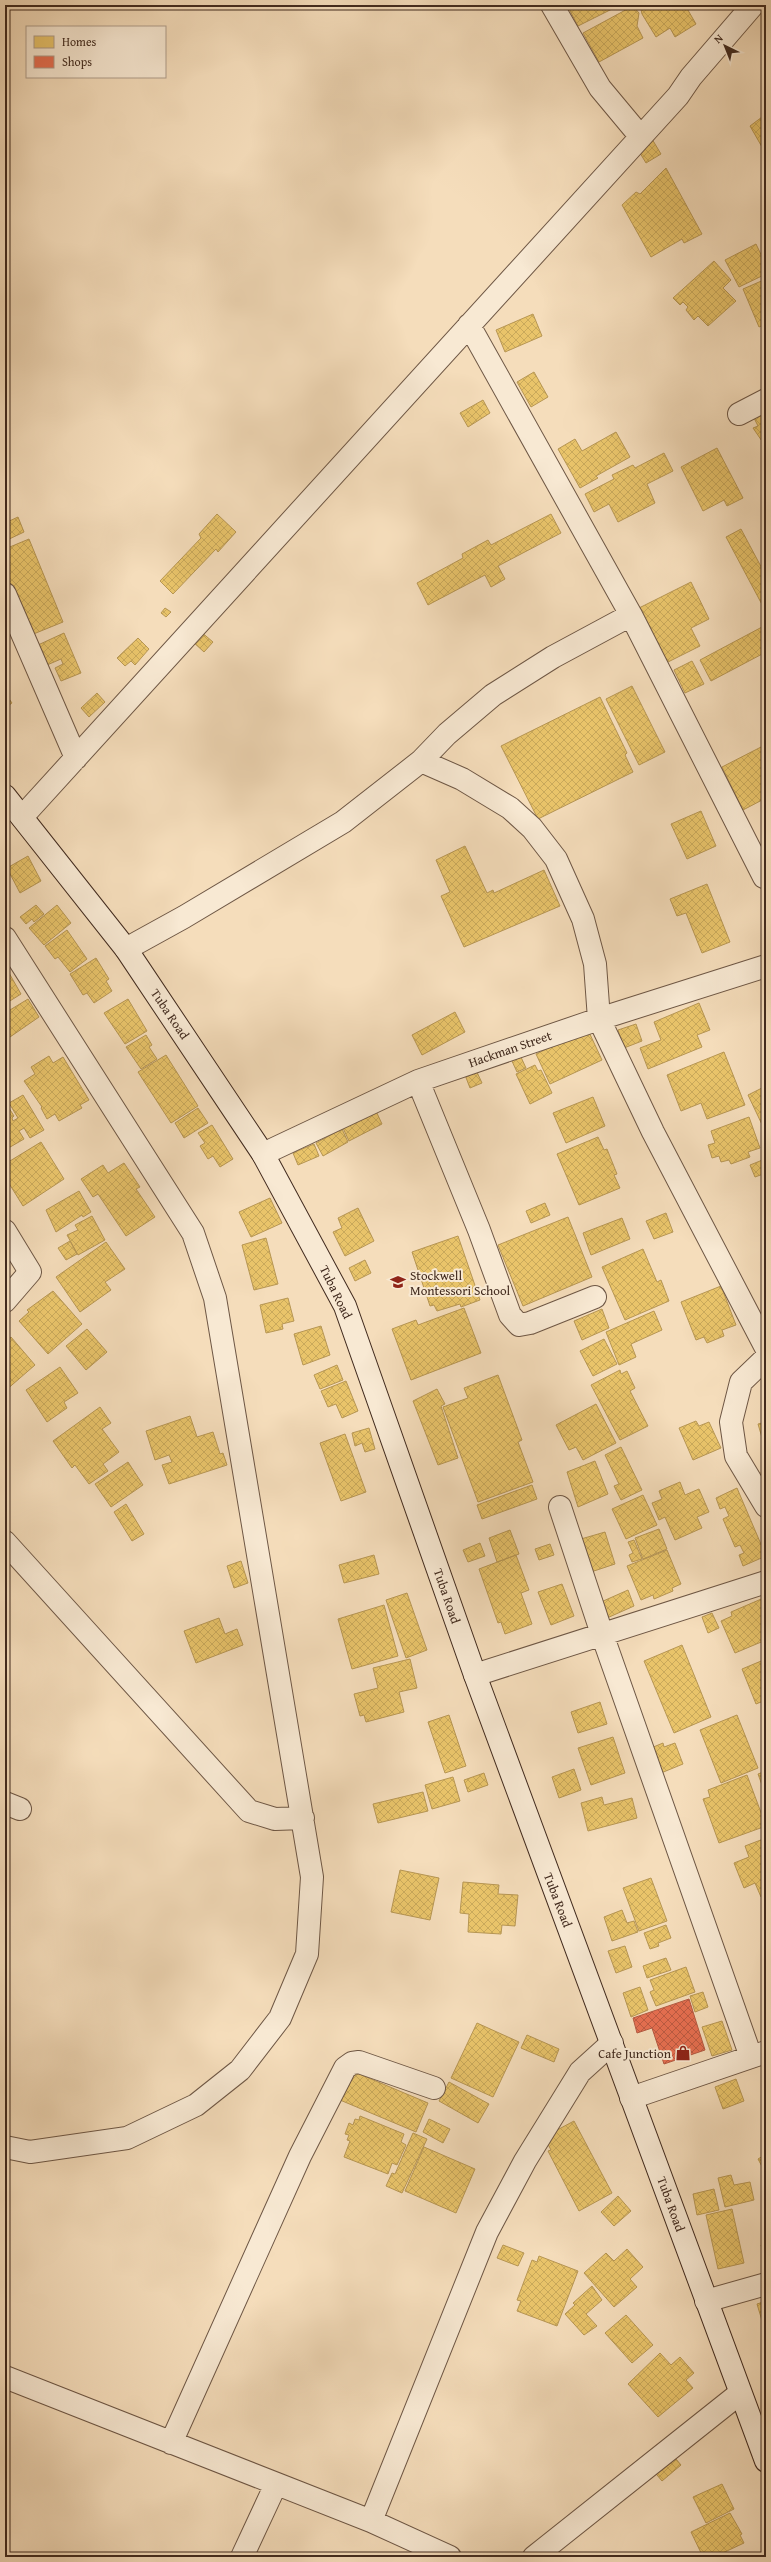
<svg xmlns="http://www.w3.org/2000/svg" width="771" height="2562" font-family="'Gentium Book Plus',serif">
	<defs>
		<pattern id="homes-cross-hatch" width="8" height="8" patternUnits="userSpaceOnUse"><rect width="8" height="8" fill="#e9c46a"/><path d="M0 0l8 8M0 8l8-8" fill="none" stroke="#c9a95b"/></pattern>
		<pattern id="shops-cross-hatch" width="8" height="8" patternUnits="userSpaceOnUse"><rect width="8" height="8" fill="#e76f51"/><path d="M0 0l8 8M0 8l8-8" fill="none" stroke="#bd5b43"/></pattern>
	</defs>
	<rect width="100%" height="100%" fill="#f5ddbb"/>
	<filter id="stains"><feTurbulence type="fractalNoise" baseFrequency=".005" numOctaves="4"/><feColorMatrix values="0 0 0 0 .2 0 0 0 0 .09 0 0 0 0 .02 0 0 0 .5 -.17"/></filter>
	<radialGradient id="worn" r=".72"><stop offset=".6" stop-color="#630" stop-opacity="0"/><stop offset="1" stop-color="#630" stop-opacity=".3"/></radialGradient>
	<path fill="url(#homes-cross-hatch)" stroke="#b79653" d="M 567,5 L 620,5 L 578,26 Z
		M 640,5 L 685,5 L 696,24 L 675,37 L 670,28 L 656,37 L 642,14 Z
		M 633,6 L 639,13 L 637,26 L 643,38 L 599,62 L 583,33 Z
		M 766,114 L 766,154 L 750,126 Z
		M 652,139 L 661,154 L 646,163 L 637,148 Z
		M 666,168 L 702,234 L 684,243 L 682,239 L 651,257 L 622,205 L 636,192 L 640,194 Z
		M 756,244 L 766,265 L 766,274 L 739,287 L 725,260 Z
		M 714,261 L 731,280 L 723,288 L 736,301 L 708,326 L 698,316 L 694,320 L 686,310 L 688,307 L 683,302 L 680,305 L 673,298 Z
		M 766,279 L 766,324 L 759,327 L 743,289 Z
		M 533,314 L 542,336 L 505,352 L 496,330 Z
		M 534,372 L 548,397 L 531,407 L 517,382 Z
		M 483,400 L 490,413 L 468,427 L 460,413 Z
		M 766,412 L 766,447 L 753,428 L 758,426 L 754,418 Z
		M 616,432 L 630,457 L 596,476 L 598,478 L 580,488 L 558,449 L 575,439 L 582,451 Z
		M 717,448 L 743,498 L 727,506 L 724,500 L 703,511 L 681,467 Z
		M 664,453 L 673,471 L 647,484 L 655,503 L 618,522 L 609,504 L 594,512 L 585,494 L 614,479 L 612,475 L 633,465 L 635,468 Z
		M 217,514 L 236,532 L 218,552 L 216,549 L 173,594 L 160,581 L 201,538 L 199,534 Z
		M 551,514 L 561,533 L 498,566 L 505,579 L 491,587 L 485,575 L 428,605 L 417,583 L 463,558 L 462,554 L 488,540 L 491,545 Z
		M 18,517 L 24,532 L 5,541 L 5,523 Z
		M 741,529 L 766,576 L 766,612 L 726,537 Z
		M 29,539 L 63,622 L 31,635 L 5,573 L 5,549 Z
		M 691,582 L 709,619 L 691,628 L 700,646 L 666,663 L 637,609 Z
		M 165,608 L 171,612 L 166,617 L 161,613 Z
		M 762,627 L 766,634 L 766,652 L 711,681 L 700,660 Z
		M 200,631 L 213,642 L 204,652 L 192,641 Z
		M 64,633 L 81,673 L 61,681 L 55,668 L 63,664 L 61,659 L 47,665 L 38,645 Z
		M 138,638 L 149,649 L 135,665 L 131,661 L 125,666 L 117,658 Z
		M 692,661 L 704,684 L 685,693 L 674,670 Z
		M 632,686 L 665,752 L 639,765 L 606,699 Z
		M 5,693 L 12,703 L 5,708 Z
		M 97,693 L 105,702 L 89,717 L 81,708 Z
		M 600,697 L 627,753 L 625,755 L 633,772 L 538,819 L 501,746 Z
		M 761,747 L 766,756 L 766,798 L 743,810 L 722,767 Z
		M 701,811 L 716,846 L 687,859 L 671,824 Z
		M 465,846 L 487,893 L 493,890 L 494,893 L 544,870 L 560,906 L 464,947 L 441,896 L 450,892 L 436,860 Z
		M 28,856 L 41,881 L 20,893 L 7,868 Z
		M 707,884 L 730,942 L 702,953 L 686,913 L 677,916 L 670,899 Z
		M 36,905 L 44,914 L 34,922 L 32,919 L 26,924 L 20,917 Z
		M 57,905 L 71,923 L 44,945 L 29,928 Z
		M 67,930 L 87,959 L 70,972 L 58,957 L 55,959 L 45,946 Z
		M 96,958 L 109,979 L 106,981 L 112,991 L 94,1003 L 87,993 L 83,995 L 70,974 Z
		M 5,966 L 21,994 L 5,1004 Z
		M 28,999 L 39,1017 L 10,1037 L 5,1029 L 5,1013 Z
		M 128,999 L 147,1031 L 125,1044 L 104,1013 Z
		M 699,1003 L 710,1030 L 697,1035 L 702,1047 L 648,1069 L 640,1048 L 661,1040 L 654,1022 Z
		M 455,1012 L 465,1032 L 422,1055 L 412,1035 Z
		M 636,1024 L 642,1041 L 624,1048 L 618,1030 Z
		M 588,1030 L 602,1060 L 550,1084 L 536,1054 Z
		M 146,1035 L 152,1045 L 149,1047 L 157,1059 L 141,1069 L 126,1047 Z
		M 724,1052 L 745,1105 L 707,1119 L 701,1103 L 681,1111 L 667,1075 Z
		M 166,1055 L 198,1106 L 171,1123 L 138,1072 Z
		M 520,1055 L 526,1068 L 517,1072 L 511,1059 Z
		M 49,1056 L 53,1063 L 63,1057 L 89,1100 L 80,1105 L 82,1108 L 59,1121 L 55,1114 L 47,1119 L 41,1108 L 42,1107 L 24,1081 L 35,1074 L 31,1067 Z
		M 535,1065 L 538,1071 L 541,1070 L 552,1093 L 530,1104 L 516,1074 Z
		M 5,1069 L 9,1076 L 5,1079 Z
		M 476,1070 L 482,1083 L 470,1088 L 465,1075 Z
		M 766,1086 L 766,1133 L 748,1095 Z
		M 23,1095 L 44,1130 L 30,1138 L 24,1128 L 19,1131 L 24,1139 L 5,1150 L 5,1106 L 7,1105 L 14,1116 L 12,1118 L 13,1121 L 18,1118 L 9,1103 Z
		M 593,1097 L 605,1126 L 566,1143 L 553,1113 Z
		M 198,1108 L 208,1123 L 184,1138 L 175,1123 Z
		M 376,1111 L 382,1124 L 349,1141 L 343,1128 Z
		M 749,1117 L 760,1148 L 748,1152 L 750,1157 L 731,1164 L 729,1160 L 721,1162 L 719,1156 L 712,1158 L 708,1145 L 715,1143 L 711,1131 Z
		M 212,1125 L 233,1159 L 220,1167 L 213,1156 L 208,1159 L 200,1146 L 205,1143 L 198,1133 Z
		M 342,1129 L 348,1142 L 323,1156 L 316,1143 Z
		M 598,1137 L 604,1150 L 607,1149 L 617,1174 L 614,1175 L 620,1188 L 579,1205 L 557,1154 Z
		M 41,1142 L 64,1179 L 23,1206 L 5,1177 L 5,1164 Z
		M 314,1144 L 319,1156 L 298,1165 L 293,1153 Z
		M 765,1159 L 766,1173 L 755,1177 L 750,1165 Z
		M 124,1163 L 140,1187 L 136,1189 L 155,1217 L 126,1236 L 98,1194 L 93,1197 L 81,1179 L 103,1165 L 108,1173 Z
		M 79,1191 L 91,1212 L 83,1217 L 82,1215 L 56,1232 L 46,1210 Z
		M 270,1198 L 282,1223 L 251,1237 L 239,1212 Z
		M 545,1203 L 550,1215 L 531,1223 L 526,1211 Z
		M 358,1208 L 374,1241 L 345,1256 L 333,1232 L 342,1228 L 338,1218 Z
		M 666,1213 L 673,1232 L 654,1239 L 646,1221 Z
		M 92,1216 L 105,1240 L 78,1255 L 67,1235 L 78,1230 L 75,1225 Z
		M 568,1217 L 592,1277 L 523,1306 L 498,1245 Z
		M 622,1218 L 630,1239 L 591,1255 L 583,1233 Z
		M 458,1236 L 480,1300 L 461,1307 L 460,1304 L 437,1311 L 434,1305 L 430,1306 L 412,1252 Z
		M 266,1238 L 278,1284 L 254,1290 L 242,1245 Z
		M 70,1241 L 77,1254 L 66,1260 L 58,1248 Z
		M 106,1242 L 125,1269 L 105,1282 L 111,1290 L 80,1312 L 56,1277 Z
		M 643,1249 L 657,1282 L 661,1280 L 669,1301 L 625,1320 L 602,1267 Z
		M 5,1251 L 13,1260 L 5,1266 Z
		M 365,1260 L 371,1273 L 355,1281 L 349,1268 Z
		M 721,1286 L 736,1325 L 722,1330 L 724,1336 L 707,1343 L 704,1337 L 696,1340 L 681,1302 Z
		M 53,1291 L 82,1324 L 48,1354 L 19,1321 L 29,1312 L 27,1310 Z
		M 288,1298 L 294,1321 L 282,1324 L 283,1329 L 266,1333 L 260,1305 Z
		M 464,1308 L 481,1353 L 411,1380 L 392,1329 L 416,1320 L 418,1325 Z
		M 602,1309 L 609,1328 L 582,1340 L 574,1321 Z
		M 654,1311 L 662,1330 L 631,1344 L 636,1357 L 619,1365 L 606,1332 Z
		M 321,1326 L 330,1355 L 303,1365 L 294,1334 Z
		M 87,1329 L 107,1352 L 86,1370 L 66,1346 Z
		M 11,1337 L 35,1365 L 5,1391 L 5,1342 Z
		M 604,1339 L 617,1364 L 593,1376 L 580,1351 Z
		M 337,1365 L 343,1380 L 320,1389 L 314,1375 Z
		M 60,1367 L 78,1393 L 64,1402 L 67,1408 L 47,1422 L 26,1390 Z
		M 620,1370 L 621,1374 L 627,1371 L 635,1388 L 630,1391 L 648,1426 L 620,1440 L 591,1385 Z
		M 498,1375 L 522,1440 L 518,1442 L 533,1482 L 478,1502 L 443,1407 L 468,1398 L 464,1388 Z
		M 346,1381 L 358,1411 L 342,1418 L 336,1404 L 328,1407 L 321,1391 Z
		M 437,1389 L 445,1404 L 441,1406 L 458,1458 L 438,1465 L 413,1401 Z
		M 596,1404 L 616,1443 L 583,1460 L 576,1447 L 569,1450 L 556,1425 Z
		M 100,1407 L 111,1423 L 102,1429 L 119,1452 L 103,1464 L 108,1471 L 89,1484 L 75,1465 L 72,1468 L 53,1441 Z
		M 766,1410 L 766,1440 L 763,1441 L 758,1424 L 766,1422 L 762,1411 Z
		M 190,1416 L 197,1437 L 213,1432 L 220,1454 L 223,1453 L 227,1465 L 169,1484 L 162,1465 L 172,1462 L 169,1455 L 155,1460 L 146,1431 Z
		M 696,1421 L 699,1426 L 709,1422 L 721,1448 L 693,1460 L 679,1428 Z
		M 369,1428 L 375,1449 L 365,1452 L 362,1443 L 355,1446 L 352,1433 Z
		M 345,1434 L 366,1492 L 341,1501 L 320,1443 Z
		M 621,1447 L 642,1490 L 621,1500 L 614,1486 L 619,1484 L 605,1455 Z
		M 595,1461 L 608,1494 L 578,1507 L 567,1472 Z
		M 128,1462 L 143,1485 L 111,1507 L 95,1484 Z
		M 766,1471 L 766,1489 L 761,1472 Z
		M 680,1482 L 685,1495 L 699,1489 L 709,1512 L 697,1517 L 702,1528 L 675,1540 L 665,1517 L 659,1520 L 652,1503 L 662,1499 L 659,1491 Z
		M 532,1485 L 537,1499 L 482,1519 L 477,1505 Z
		M 737,1488 L 766,1556 L 743,1566 L 739,1555 L 744,1553 L 740,1545 L 735,1547 L 723,1519 L 729,1516 L 725,1507 L 720,1509 L 716,1498 Z
		M 643,1495 L 657,1525 L 626,1539 L 612,1509 Z
		M 126,1504 L 144,1534 L 132,1541 L 114,1512 Z
		M 659,1529 L 667,1549 L 643,1559 L 635,1538 Z
		M 510,1530 L 519,1554 L 497,1562 L 489,1538 Z
		M 605,1532 L 615,1564 L 591,1572 L 581,1539 Z
		M 634,1540 L 642,1559 L 632,1562 L 629,1555 L 633,1553 L 628,1542 Z
		M 480,1543 L 485,1556 L 468,1562 L 463,1550 Z
		M 550,1544 L 554,1555 L 539,1560 L 535,1549 Z
		M 667,1550 L 681,1584 L 672,1588 L 673,1591 L 654,1599 L 653,1595 L 641,1600 L 627,1566 Z
		M 374,1555 L 379,1574 L 344,1583 L 339,1565 Z
		M 516,1555 L 529,1590 L 521,1593 L 532,1624 L 505,1634 L 501,1622 L 498,1623 L 479,1569 Z
		M 241,1561 L 248,1583 L 234,1588 L 227,1566 Z
		M 562,1584 L 574,1616 L 551,1625 L 538,1592 Z
		M 628,1590 L 634,1606 L 607,1618 L 601,1602 Z
		M 407,1593 L 427,1650 L 406,1658 L 386,1600 Z
		M 766,1597 L 766,1640 L 735,1653 L 721,1621 L 732,1616 L 731,1612 Z
		M 384,1605 L 398,1656 L 352,1669 L 338,1619 Z
		M 712,1613 L 719,1628 L 708,1633 L 702,1617 Z
		M 219,1618 L 225,1634 L 237,1629 L 243,1645 L 196,1663 L 184,1631 Z
		M 682,1645 L 711,1717 L 674,1733 L 644,1661 Z
		M 410,1659 L 417,1688 L 399,1692 L 404,1712 L 366,1722 L 364,1715 L 360,1716 L 354,1694 L 378,1688 L 373,1668 Z
		M 766,1659 L 766,1700 L 756,1704 L 742,1669 Z
		M 600,1702 L 607,1724 L 578,1733 L 571,1712 Z
		M 449,1715 L 466,1766 L 445,1773 L 428,1722 Z
		M 737,1715 L 758,1768 L 721,1783 L 700,1730 Z
		M 613,1737 L 625,1773 L 591,1785 L 578,1748 Z
		M 663,1743 L 664,1747 L 675,1743 L 683,1764 L 661,1773 L 651,1748 Z
		M 574,1769 L 581,1790 L 559,1798 L 552,1777 Z
		M 766,1771 L 766,1796 L 758,1774 Z
		M 484,1773 L 488,1785 L 468,1792 L 464,1780 Z
		M 747,1775 L 766,1826 L 719,1843 L 703,1799 L 710,1797 L 708,1790 Z
		M 453,1777 L 460,1801 L 432,1809 L 425,1785 Z
		M 423,1792 L 428,1811 L 378,1823 L 373,1804 Z
		M 602,1797 L 604,1805 L 632,1798 L 637,1818 L 588,1831 L 581,1803 Z
		M 766,1838 L 766,1895 L 761,1897 L 755,1883 L 744,1888 L 734,1863 L 749,1857 L 745,1846 Z
		M 400,1870 L 439,1878 L 430,1920 L 391,1912 Z
		M 651,1878 L 667,1921 L 639,1931 L 623,1888 Z
		M 463,1882 L 499,1885 L 498,1894 L 518,1895 L 515,1926 L 502,1925 L 501,1934 L 468,1932 L 469,1914 L 460,1913 Z
		M 622,1910 L 627,1923 L 634,1921 L 638,1932 L 612,1941 L 604,1917 Z
		M 666,1925 L 671,1938 L 658,1943 L 659,1946 L 650,1949 L 644,1933 Z
		M 625,1946 L 632,1967 L 616,1973 L 608,1951 Z
		M 666,1958 L 671,1970 L 647,1978 L 643,1966 Z
		M 686,1967 L 695,1992 L 656,2006 L 650,1992 L 654,1990 L 650,1980 Z
		M 640,1987 L 648,2010 L 631,2017 L 623,1993 Z
		M 703,1992 L 708,2007 L 695,2012 L 690,1996 Z
		M 722,2021 L 732,2050 L 712,2056 L 702,2027 Z
		M 477,2023 L 519,2042 L 493,2097 L 451,2078 Z
		M 527,2035 L 559,2049 L 554,2062 L 521,2048 Z
		M 352,2071 L 428,2103 L 416,2132 L 340,2100 Z
		M 736,2079 L 744,2101 L 723,2109 L 715,2087 Z
		M 449,2082 L 489,2104 L 478,2123 L 439,2101 Z
		M 360,2116 L 404,2134 L 401,2142 L 406,2145 L 397,2165 L 392,2163 L 388,2174 L 344,2157 L 350,2141 L 347,2140 L 349,2135 L 345,2134 L 349,2123 L 353,2125 L 355,2119 L 359,2120 Z
		M 429,2119 L 450,2129 L 443,2143 L 423,2132 Z
		M 574,2121 L 612,2193 L 579,2211 L 548,2151 L 551,2150 L 544,2137 Z
		M 413,2133 L 427,2139 L 402,2193 L 386,2186 L 392,2173 L 395,2174 Z
		M 424,2147 L 475,2169 L 456,2213 L 405,2191 Z
		M 766,2154 L 766,2174 L 758,2159 Z
		M 731,2175 L 734,2185 L 750,2182 L 754,2200 L 725,2207 L 718,2178 Z
		M 714,2189 L 719,2210 L 697,2215 L 693,2194 Z
		M 618,2196 L 631,2211 L 614,2226 L 601,2212 Z
		M 732,2209 L 744,2263 L 718,2269 L 706,2215 Z
		M 766,2244 L 766,2259 L 765,2259 L 761,2245 Z
		M 503,2245 L 524,2253 L 518,2266 L 497,2258 Z
		M 627,2249 L 643,2267 L 630,2279 L 637,2287 L 614,2307 L 584,2273 L 606,2253 L 614,2261 Z
		M 539,2256 L 578,2271 L 557,2326 L 517,2311 L 521,2301 L 517,2300 L 532,2260 L 537,2262 Z
		M 592,2286 L 602,2300 L 586,2314 L 597,2326 L 584,2335 L 565,2314 L 575,2305 L 573,2303 Z
		M 766,2301 L 766,2334 L 757,2304 Z
		M 626,2315 L 653,2345 L 632,2363 L 605,2333 Z
		M 660,2353 L 671,2365 L 680,2357 L 694,2373 L 686,2380 L 693,2388 L 658,2417 L 628,2384 Z
		M 671,2453 L 681,2465 L 662,2481 L 652,2469 Z
		M 722,2484 L 734,2509 L 706,2523 L 693,2497 Z
		M 730,2513 L 742,2534 L 740,2535 L 744,2543 L 714,2557 L 703,2557 L 691,2532 Z"/>
	<path fill="url(#shops-cross-hatch)" stroke="#b55a42" d="M 689,1999 L 705,2050 L 664,2064 L 652,2028 L 637,2033 L 633,2018 Z"/>
	<g fill="none" stroke-linecap="round" stroke-linejoin="round">
		<g stroke="#6e5745" stroke-width="24">
			<path id="street" d="M 552,5 L 600,88 L 640,136
				M 469,325 L 631,615 L 764,877
				M 739,414 L 766,400
				M 5,594 L 76,758
				M 421,761 L 462,779 L 510,808 L 532,828 L 556,859 L 583,919 L 595,964 L 599,1019 L 653,1132 L 766,1348
				M 22,817 L 678,96 L 691,77 L 753,5
				M 5,938 L 193,1233 L 215,1298 L 312,1877 L 307,1954 L 280,2018 L 240,2070 L 196,2105 L 127,2138 L 30,2152 L 5,2147
				M 126,949 L 184,917 L 343,822 L 421,761 L 447,734 L 493,695 L 553,657 L 631,615
				M 418,1081 L 479,1230 L 510,1315 L 519,1325 L 530,1323 L 595,1297
				M 263,1154 L 418,1081 L 599,1019 L 766,966
				M 5,1231 L 30,1272 L 5,1301
				M 766,1358 L 741,1382 L 731,1422 L 736,1456 L 766,1506
				M 560,1507 L 602,1634 L 751,2057
				M 5,1542 L 249,1811 L 275,1819 L 303,1818
				M 475,1675 L 766,1582
				M 5,1803 L 20,1809
				M 631,2098 L 766,2052
				M 706,2301 L 766,2284
				M 5,2377 L 371,2521 L 450,2557
				M 171,2443 L 300,2156 L 345,2068 L 352,2063 L 359,2062 L 434,2088
				M 371,2521 L 487,2232 L 525,2161 L 580,2072 L 612,2043
				M 242,2557 L 276,2484
				M 534,2557 L 739,2394"/>
		</g>
		<g stroke="#412a1e" stroke-width="24">
			<path id="secondary" d="M 5,796 L 126,949 L 263,1154 L 345,1306 L 475,1675 L 766,2461"/>
		</g>
		<use href="#street" stroke="#f8e9d3" stroke-width="22"/>
		<use href="#secondary" stroke="#f8e9d3" stroke-width="22"/>
	</g>
	<defs>
		<g id="school-bare" transform="scale(1.2)"><path d="M0-5L7-2L0 1L-7-2ZM-4 1L0 2.5L4 1V4Q0 6-4 4Z" fill="#8f2418" stroke="#f8e9d3" stroke-width="2.5" paint-order="stroke"/></g>
		<g id="shop-bare" transform="scale(1.2)"><path d="M-5-2.5h2.3a2.7 3.5 0 0 1 5.4 0H5L5.5 6h-11ZM-1.5-2.5h3a1.5 2.3 0 0 0-3 0Z" fill="#8f2418" stroke="#f8e9d3" stroke-width="2.5" paint-order="stroke"/></g>
	</defs>
	<g fill-rule="evenodd">
		<use href="#school-bare" x="398" y="1282"/>
		<use href="#shop-bare" x="683" y="2053"/>
	</g>
	<g text-anchor="middle" dominant-baseline="central" stroke-width="4" stroke-linejoin="round" paint-order="stroke">
		<g font-size="13" fill="#412a1e" stroke="#f8e9d3">
			<text transform="translate(170 1014) rotate(56)">Tuba Road</text>
			<text transform="translate(510 1049) rotate(-19)">Hackman Street</text>
			<text transform="translate(336 1292) rotate(64)">Tuba Road</text>
			<text transform="translate(447 1596) rotate(71)">Tuba Road</text>
			<text transform="translate(558 1900) rotate(69)">Tuba Road</text>
			<text transform="translate(671 2204) rotate(70)">Tuba Road</text>
		</g>
		<g font-size="13" fill="#412a1e" stroke="#f8e9d3" text-anchor="start">
			<text x="410" y="1275">Stockwell<tspan x="410" dy="15">Montessori School</tspan></text>
			<text x="671" y="2053" text-anchor="end">Cafe Junction</text>
		</g>
	</g>
	<rect width="771" height="2562" fill="none" stroke="#f5ddbb" stroke-width="20"/>
	<rect x="6" y="6" width="759" height="2550" fill="none" stroke="#412a1e" stroke-width="2"/>
	<rect x="10" y="10" width="751" height="2542" fill="none" stroke="#412a1e"/>
	<rect x="26" y="26" width="140" height="52" fill="#f8e9d3" stroke="#af9d8b"/>
	<rect x="34" y="36" width="20" height="12" fill="#e9c46a" stroke="#af9d8b"/>
	<text x="62" y="46" font-size="12" fill="#412a1e">Homes</text>
	<rect x="34" y="56" width="20" height="12" fill="#e76f51" stroke="#af9d8b"/>
	<text x="62" y="66" font-size="12" fill="#412a1e">Shops</text>
	<g transform="translate(725 46) rotate(317)" stroke="#f8e9d3" stroke-width="3" paint-order="stroke">
	<path d="M0-3L7 15L0 10L-7 15Z" fill="#412a1e"/>
	<text y="-6" font-size="11" font-weight="bold" text-anchor="middle" fill="#412a1e">N</text>
	</g>
	<rect width="100%" height="100%" filter="url(#stains)"/>
	<rect width="100%" height="100%" fill="url(#worn)"/>
</svg>
